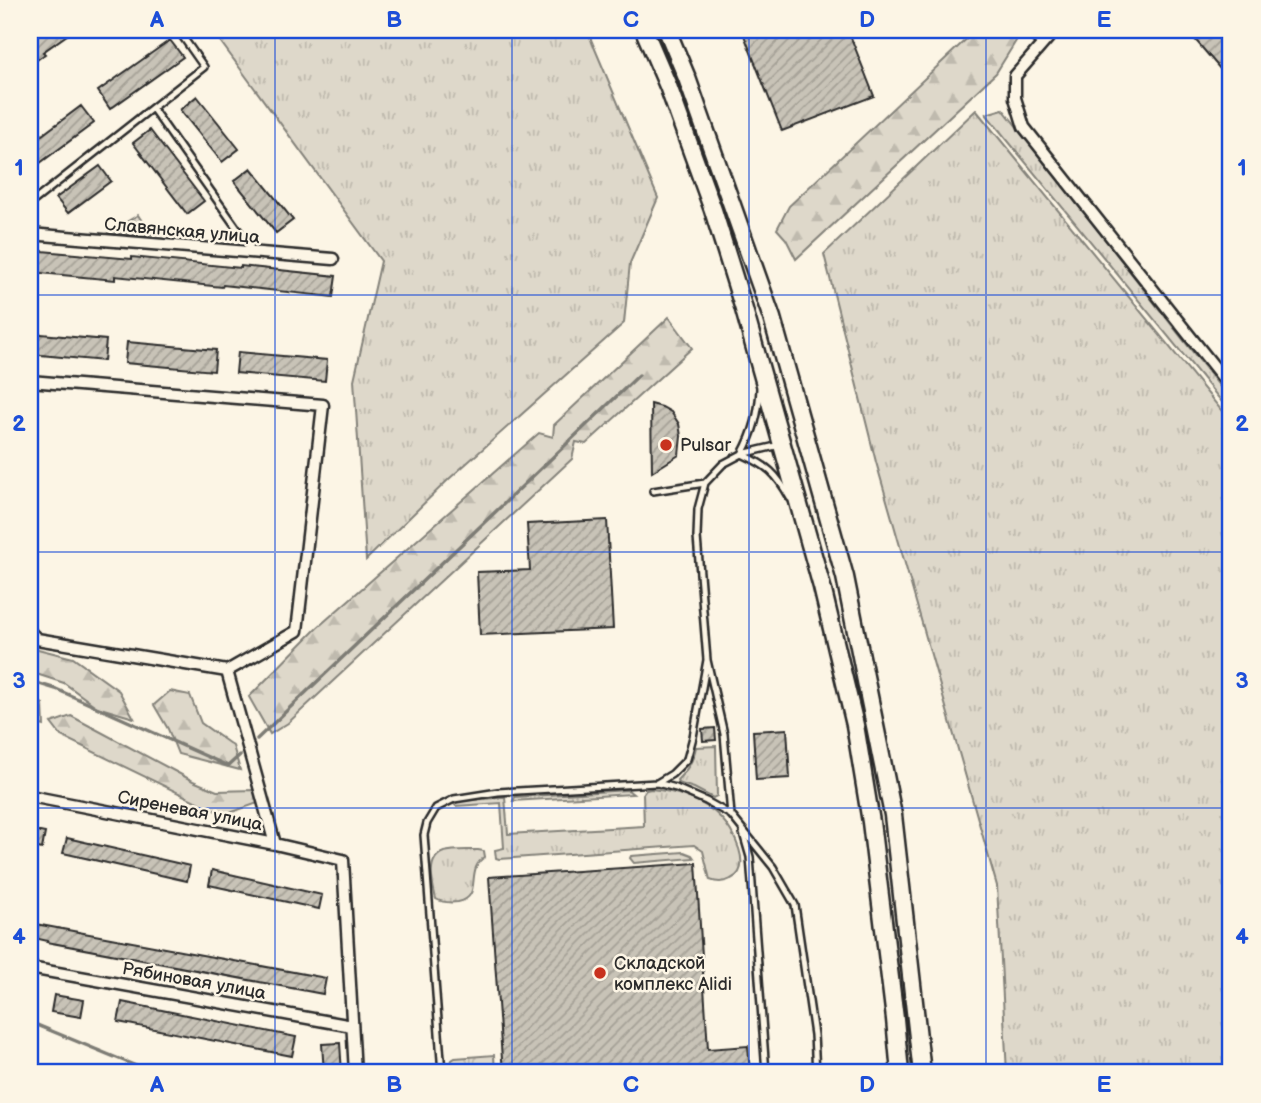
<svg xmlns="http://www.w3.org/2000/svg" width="1261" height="1103" font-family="'Balsamiq Sans',sans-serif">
	<defs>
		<pattern id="grass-tufts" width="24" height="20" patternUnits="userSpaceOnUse" patternTransform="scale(1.75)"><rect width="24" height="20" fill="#ded8ca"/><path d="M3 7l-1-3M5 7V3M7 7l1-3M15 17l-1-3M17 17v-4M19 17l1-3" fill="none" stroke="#bfbaae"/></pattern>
		<pattern id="forest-firs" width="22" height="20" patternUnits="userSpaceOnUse" patternTransform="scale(1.75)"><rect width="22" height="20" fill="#ded8ca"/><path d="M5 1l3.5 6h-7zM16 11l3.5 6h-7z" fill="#bfbaae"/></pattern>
		<pattern id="building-hatch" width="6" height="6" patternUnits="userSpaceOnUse" patternTransform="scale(1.75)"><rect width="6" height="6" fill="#c8c3b7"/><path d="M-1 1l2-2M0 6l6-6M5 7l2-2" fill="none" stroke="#a39f95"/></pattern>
	</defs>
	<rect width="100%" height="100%" fill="#fcf5e5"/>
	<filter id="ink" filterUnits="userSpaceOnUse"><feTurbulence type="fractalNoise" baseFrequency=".0143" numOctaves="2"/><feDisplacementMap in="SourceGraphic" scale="14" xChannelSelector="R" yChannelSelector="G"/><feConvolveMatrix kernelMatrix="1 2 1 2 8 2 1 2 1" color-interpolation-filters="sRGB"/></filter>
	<g filter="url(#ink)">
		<path fill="url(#grass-tufts)" stroke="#84827a" stroke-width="2" d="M 212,30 L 587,30 L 658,198 L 630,263 L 624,323 L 449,479 L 366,560 L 354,380 L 381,261 Z
			M 1003,109 L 1231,401 L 1231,413 L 986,114 Z
			M 976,110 L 1231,422 L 1231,1073 L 1007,1073 L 997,886 L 876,462 L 824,254 Z
			M 138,215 L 152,236 L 108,233 Z
			M 716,746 L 717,796 L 713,798 L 694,788 L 678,783 L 677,780 C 688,769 693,761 696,747 Z
			M 651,789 C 675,791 704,800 721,818 C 733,830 754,869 731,879 C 724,883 718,883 710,880 L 703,851 L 694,845 L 499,859 L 496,858 L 495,850 L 504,848 L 501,803 L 456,806 L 454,804 L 460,801 L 505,797 L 508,834 L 644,826 L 643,794 L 646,790 Z
			M 628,790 L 633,794 L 513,801 L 515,797 Z
			M 478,850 L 484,851 L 485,857 C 464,869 484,897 458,902 C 450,903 443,903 436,899 C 433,886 425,858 444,852 C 454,849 468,850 478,850 Z
			M 684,852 L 692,855 L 694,858 L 634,863 L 630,858 L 631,856 Z
			M 494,1055 L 495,1073 L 448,1073 L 452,1060 L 455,1058 Z"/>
		<path fill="url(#forest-firs)" stroke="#84827a" stroke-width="2" d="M 976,30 L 1012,30 L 1016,41 L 996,73 L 796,259 L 786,239 L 777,229 L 789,206 Z
			M 669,317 L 692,348 L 586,444 L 576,442 L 572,459 L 288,723 L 270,734 L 249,697 L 317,628 L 539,433 L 553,437 L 554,425 Z
			M 30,647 L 73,658 L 119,691 L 134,718 L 97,707 L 64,683 L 30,672 Z
			M 170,691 L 190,695 L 201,723 L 233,746 L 240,770 L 178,754 L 168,729 L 154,705 Z
			M 30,698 L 43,704 L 44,726 L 30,722 Z
			M 71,716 L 193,781 L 217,791 L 254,790 L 258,803 L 224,815 L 61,736 L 51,723 Z"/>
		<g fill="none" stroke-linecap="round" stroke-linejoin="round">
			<path stroke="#7d7b74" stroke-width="3.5" d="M 30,681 L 56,689 L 228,766 L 240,755
				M 257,739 L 639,375
				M 30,1022 L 153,1073"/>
		</g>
		<path fill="url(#building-hatch)" stroke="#2b2b2b" stroke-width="2" d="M 42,30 L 74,30 L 43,52 L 45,54 L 30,65 L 30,39 Z
			M 742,30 L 848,30 L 874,96 L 782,131 Z
			M 1187,30 L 1212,30 L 1231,52 L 1231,61 L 1221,70 Z
			M 170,40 L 183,57 L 110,109 L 98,91 Z
			M 197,96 L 239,149 L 222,162 L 180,110 Z
			M 81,106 L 94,123 L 40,163 L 30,149 L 30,144 Z
			M 150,130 L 204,201 L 187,214 L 133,143 Z
			M 100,166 L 111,181 L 68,213 L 56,198 Z
			M 251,168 L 293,220 L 276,233 L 234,181 Z
			M 30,250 L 132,259 L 132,257 L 241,268 L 241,266 L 336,276 L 333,297 L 223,285 L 222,287 L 115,276 L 115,280 L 30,272 Z
			M 30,333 L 106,340 L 104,361 L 30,354 Z
			M 127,342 L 216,350 L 214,371 L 125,363 Z
			M 238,352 L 327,360 L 325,381 L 236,373 Z
			M 651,404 L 662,407 L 671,412 L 679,424 L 681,436 L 679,455 L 652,472 Z
			M 607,520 L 613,629 L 480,635 L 477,572 L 530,570 L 527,524 Z
			M 715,728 L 716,740 L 703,741 L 702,729 Z
			M 787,729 L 790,778 L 756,780 L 753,731 Z
			M 30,830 L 45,833 L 42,849 L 30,846 Z
			M 67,838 L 190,866 L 187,881 L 63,853 Z
			M 696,863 L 708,1049 L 748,1046 L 750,1073 L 503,1073 L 489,877 Z
			M 212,870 L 322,895 L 319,909 L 209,885 Z
			M 30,923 L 326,978 L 323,994 L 47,942 L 48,941 L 30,937 Z
			M 54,995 L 84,1000 L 81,1017 L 51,1012 Z
			M 122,1002 L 296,1037 L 292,1056 L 118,1022 Z
			M 340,1043 L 342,1073 L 324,1073 L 322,1044 Z"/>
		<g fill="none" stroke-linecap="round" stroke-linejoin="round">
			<g stroke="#2b2b2b" stroke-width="10">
				<path id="lane" d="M 1026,30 L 1041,45
					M 152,108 L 253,251
					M 30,204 L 204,67 L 178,30
					M 760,388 C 759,413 754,432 742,454 C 768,466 776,473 790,498
					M 653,491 L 705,483
					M 707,660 L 697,537 L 698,509 L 705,483 L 723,464 L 742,454 L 780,445
					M 657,783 L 676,788 L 706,801 L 731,815 L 773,867 L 795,905 L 814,1035 L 816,1073
					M 743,833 L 750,857 L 766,1073
					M 442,1073 L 424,835 L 427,823 L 436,808 L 454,799 L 498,792 L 657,783 L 672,774 L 687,759 L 693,737 L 707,660 L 724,734 L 731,815"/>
			</g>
			<g stroke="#2b2b2b" stroke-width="15">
				<path id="street" d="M 1055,30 L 1015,76 L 1015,98 L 1024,127 L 1231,388
					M 30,234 L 333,259
					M 30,381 L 323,405 L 297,631 L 227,671 L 37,639 L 30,632
					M 227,671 L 275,844
					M 30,796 L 275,844 L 343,860 L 355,1073
					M 30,968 L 352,1026"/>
			</g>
			<g stroke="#2b2b2b" stroke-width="21">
				<path id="primary" d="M 644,30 L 668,86 L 713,210 L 743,306 L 822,587 L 855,725 L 871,822 L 895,1019 L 900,1073
					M 667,30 L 687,78 L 772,318 L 845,577 L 893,815 L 922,1073"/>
			</g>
			<use href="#lane" stroke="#fcf5e5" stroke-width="5"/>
			<use href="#street" stroke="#fcf5e5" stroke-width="10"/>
			<use href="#primary" stroke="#fcf5e5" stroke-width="16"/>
		</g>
	</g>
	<path fill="none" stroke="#1d4ed8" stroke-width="2" stroke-opacity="0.55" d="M 275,30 L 275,1073M 512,30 L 512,1073M 749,30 L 749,1073M 986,30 L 986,1073M 30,295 L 1231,295M 30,552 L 1231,552M 30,808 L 1231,808"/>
	<g fill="#c8321e" stroke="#fcf5e5" stroke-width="2.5">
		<circle cx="666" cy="445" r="7"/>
		<circle cx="600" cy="973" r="7"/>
	</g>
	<g text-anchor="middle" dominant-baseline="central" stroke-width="5" stroke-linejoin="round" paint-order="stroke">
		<g font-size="18" fill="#2b2b2b" stroke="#fcf5e5">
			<text transform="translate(182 231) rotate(5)">Славянская улица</text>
			<text transform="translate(190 811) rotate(11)">Сиреневая улица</text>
			<text transform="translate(194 981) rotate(10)">Рябиновая улица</text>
		</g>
		<g font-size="18" fill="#2b2b2b" stroke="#fcf5e5" text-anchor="start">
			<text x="680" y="445">Pulsar</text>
			<text x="614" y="963">Складской<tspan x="614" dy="21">комплекс Alidi</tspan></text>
		</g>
	</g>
	<rect width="1261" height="1103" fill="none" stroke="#fcf5e5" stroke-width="77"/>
	<rect x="38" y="38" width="1184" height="1026" fill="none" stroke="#1d4ed8" stroke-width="2.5"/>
	<g font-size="23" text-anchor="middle" font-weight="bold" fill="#1d4ed8">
		<text x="157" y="27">A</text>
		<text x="394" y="27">B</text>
		<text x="631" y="27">C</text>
		<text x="867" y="27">D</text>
		<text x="1104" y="27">E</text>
		<text x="19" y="175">1</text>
		<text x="1242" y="175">1</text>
		<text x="19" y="431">2</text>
		<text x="1242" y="431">2</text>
		<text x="19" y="688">3</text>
		<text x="1242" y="688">3</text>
		<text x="19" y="944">4</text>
		<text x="1242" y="944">4</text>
		<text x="157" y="1092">A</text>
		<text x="394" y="1092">B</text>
		<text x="631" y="1092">C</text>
		<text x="867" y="1092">D</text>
		<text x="1104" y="1092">E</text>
	</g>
</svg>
